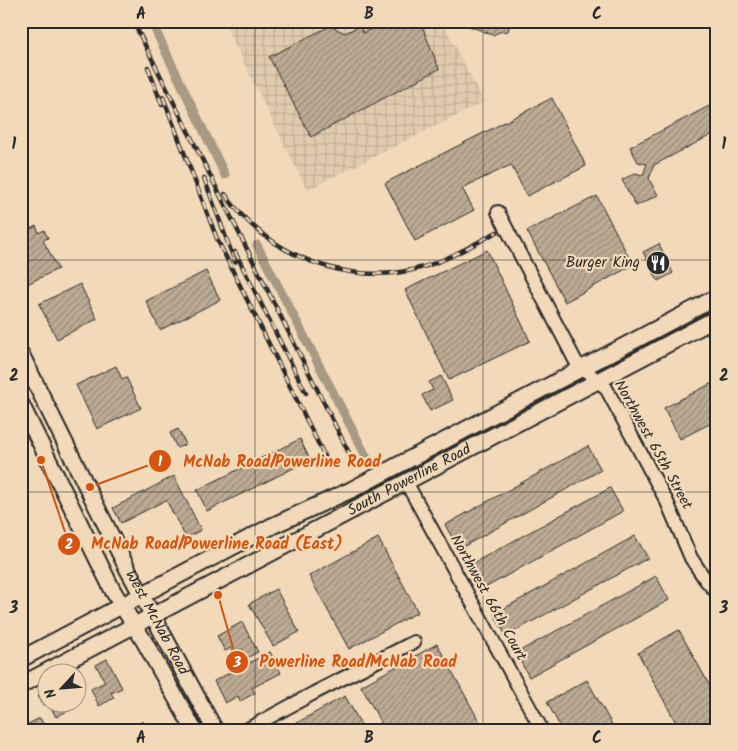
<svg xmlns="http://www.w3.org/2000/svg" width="738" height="751" font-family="Kalam,sans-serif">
	<defs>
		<pattern id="industrial-grid" width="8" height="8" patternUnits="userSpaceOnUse" patternTransform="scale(1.25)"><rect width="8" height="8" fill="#e1cbae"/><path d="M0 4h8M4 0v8" fill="none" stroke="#c1ae96"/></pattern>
		<pattern id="building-hatch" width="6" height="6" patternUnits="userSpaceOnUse" patternTransform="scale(1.25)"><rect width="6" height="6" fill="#bdab94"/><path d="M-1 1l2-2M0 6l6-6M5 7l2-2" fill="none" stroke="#9a8b79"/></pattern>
	</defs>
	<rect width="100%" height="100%" fill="#f1d9b9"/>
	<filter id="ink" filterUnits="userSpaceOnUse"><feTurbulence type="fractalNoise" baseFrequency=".02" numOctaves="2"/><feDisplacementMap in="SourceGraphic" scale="10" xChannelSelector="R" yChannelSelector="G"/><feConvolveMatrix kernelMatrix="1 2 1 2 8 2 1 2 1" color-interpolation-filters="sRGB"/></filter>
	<g filter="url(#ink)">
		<path fill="url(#industrial-grid)" d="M 223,21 L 442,21 L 484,102 L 307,190 Z"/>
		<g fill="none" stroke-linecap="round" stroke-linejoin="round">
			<path stroke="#a89984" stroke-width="9" d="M 151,21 L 225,175
				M 257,245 L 367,458"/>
		</g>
		<path fill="url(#building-hatch)" stroke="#2b2b2b" d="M 400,21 L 420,21 L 439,69 L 311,137 L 269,57 L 330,26 L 345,33 L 360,26 L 363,33 L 383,24 L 391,26 Z
			M 511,21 L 508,31 L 499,32 L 493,35 L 456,21 Z
			M 552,98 L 586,166 L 527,196 L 511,165 L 462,188 L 474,210 L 415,241 L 385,183 Z
			M 717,102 L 717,132 L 654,165 L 649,179 L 658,195 L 636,206 L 622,180 L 635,173 L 643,175 L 647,164 L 638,162 L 630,147 Z
			M 597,196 L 633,265 L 565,302 L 527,231 Z
			M 36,226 L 39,233 L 44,230 L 48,238 L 43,240 L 58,269 L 23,286 L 21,283 L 21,234 Z
			M 659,244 L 673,273 L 658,281 L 643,252 Z
			M 487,250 L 530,341 L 449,380 L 405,290 Z
			M 206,271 L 220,300 L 160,330 L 146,301 Z
			M 80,284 L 97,319 L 57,339 L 39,304 Z
			M 116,366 L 122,379 L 126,377 L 141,408 L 97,429 L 76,385 Z
			M 441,376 L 453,400 L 430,411 L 422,395 L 433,390 L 429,382 Z
			M 716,381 L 717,420 L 680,439 L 664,408 Z
			M 178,429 L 186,444 L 177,448 L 170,433 Z
			M 300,439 L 310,460 L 207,511 L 197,490 Z
			M 588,446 L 601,470 L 459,549 L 445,525 Z
			M 174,476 L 201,530 L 186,538 L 166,500 L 121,523 L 113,508 Z
			M 610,488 L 623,511 L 481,590 L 468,566 Z
			M 635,536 L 648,558 L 506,636 L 494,614 Z
			M 378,538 L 418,612 L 349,649 L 309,576 Z
			M 656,576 L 669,600 L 529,677 L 516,653 Z
			M 276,589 L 299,632 L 273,646 L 249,604 Z
			M 242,622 L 258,652 L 247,658 L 242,649 L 234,653 L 231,648 L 225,651 L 217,636 Z
			M 679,630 L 717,699 L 717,730 L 680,730 L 638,653 Z
			M 437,644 L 484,730 L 385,730 L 361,686 Z
			M 270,652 L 281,673 L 252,688 L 255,693 L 240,701 L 238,696 L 225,703 L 214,681 Z
			M 107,659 L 122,688 L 111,693 L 114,698 L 99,706 L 91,689 L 105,682 L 96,665 Z
			M 587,680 L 615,730 L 562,730 L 547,702 Z
			M 48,691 L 48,703 L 43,705 L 38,695 Z
			M 345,696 L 364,730 L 284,730 Z
			M 49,704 L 71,704 L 73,708 L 56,717 Z
			M 40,718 L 46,730 L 26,730 L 24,726 Z
			M 143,721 L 147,730 L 126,730 Z"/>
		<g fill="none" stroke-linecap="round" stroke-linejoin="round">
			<g stroke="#2b2b2b" stroke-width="16">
				<path id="minor" d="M 498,212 L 576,362 L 606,388 L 667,502 L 691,558 L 705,579 L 717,593
					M 406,482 L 542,730
					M 246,730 L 314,693 L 414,642"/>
			</g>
			<g stroke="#2b2b2b" stroke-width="19">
				<g id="major">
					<path id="s1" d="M 21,354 L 128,570 L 215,730"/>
					<path d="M 21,404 L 113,591 L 144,641 L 194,730"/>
					<path d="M 21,659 L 272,526 L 351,490 L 717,297"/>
					<path id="s2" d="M 21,685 L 717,318"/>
				</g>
			</g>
			<use href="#minor" stroke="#f1d9b9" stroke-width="12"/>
			<use href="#major" stroke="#f1d9b9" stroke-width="15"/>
			<g stroke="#2b2b2b" stroke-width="4.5">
				<path id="rail" d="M 133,21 L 353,461
					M 148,67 L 162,105
					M 163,97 L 217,239 L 325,457
					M 204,178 L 235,262
					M 225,194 C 266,255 348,288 420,268 C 448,260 472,245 497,232
					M 235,252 L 306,393"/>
			</g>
			<use href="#rail" stroke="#f1d9b9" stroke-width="2.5" stroke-dasharray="8" stroke-linecap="butt"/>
		</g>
	</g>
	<path fill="none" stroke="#2b2b2b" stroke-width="1" stroke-opacity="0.55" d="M 255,21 L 255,730M 483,21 L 483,730M 21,260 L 717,260M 21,492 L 717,492"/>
	<defs>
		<g id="restaurant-disc" transform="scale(1.25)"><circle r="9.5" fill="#2b2b2b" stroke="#f1d9b9"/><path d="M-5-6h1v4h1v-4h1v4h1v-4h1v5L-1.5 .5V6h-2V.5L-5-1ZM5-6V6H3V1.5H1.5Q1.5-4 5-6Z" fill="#fff"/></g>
	</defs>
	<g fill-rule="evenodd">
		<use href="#restaurant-disc" x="658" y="263"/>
	</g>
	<g text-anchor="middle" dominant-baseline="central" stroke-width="4.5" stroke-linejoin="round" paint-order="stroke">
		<g font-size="15" fill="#2b2b2b" stroke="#f1d9b9" text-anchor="end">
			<text x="640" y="263">Burger King</text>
		</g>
		<g font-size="15" fill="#2b2b2b" stroke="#f1d9b9">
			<text transform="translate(653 445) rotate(61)">Northwest 65th Street</text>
			<text stroke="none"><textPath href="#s2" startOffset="439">South Powerline Road</textPath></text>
			<text transform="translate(488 598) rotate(61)">Northwest 66th Court</text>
			<text stroke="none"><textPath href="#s1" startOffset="301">West McNab Road</textPath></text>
		</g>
	</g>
	<path fill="none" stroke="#d5540f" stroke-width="2" d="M90 487L160 461M41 460L69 544M218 595L237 662"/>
	<g fill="#d5540f" stroke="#f1d9b9" stroke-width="2">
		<circle cx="90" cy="487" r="5"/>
		<circle cx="41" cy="460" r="5"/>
		<circle cx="218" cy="595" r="5"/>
		<circle cx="160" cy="461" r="12"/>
		<circle cx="69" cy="544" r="12"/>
		<circle cx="237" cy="662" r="12"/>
	</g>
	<g font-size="15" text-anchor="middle" font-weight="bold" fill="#fff">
		<text x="160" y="466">1</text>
		<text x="69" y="549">2</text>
		<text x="237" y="667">3</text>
	</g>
	<g font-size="16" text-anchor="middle" font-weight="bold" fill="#d5540f" stroke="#f1d9b9" stroke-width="4.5" stroke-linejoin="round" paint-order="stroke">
		<text x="282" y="467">McNab Road/Powerline Road</text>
		<text x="217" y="549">McNab Road/Powerline Road (East)</text>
		<text x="358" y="667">Powerline Road/McNab Road</text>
	</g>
	<rect width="738" height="751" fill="none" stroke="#f1d9b9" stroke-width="55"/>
	<g transform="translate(62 688) rotate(244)"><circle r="24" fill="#f1d9b9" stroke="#a29380"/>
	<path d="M0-4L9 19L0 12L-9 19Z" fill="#2b2b2b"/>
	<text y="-8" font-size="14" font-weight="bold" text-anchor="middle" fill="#2b2b2b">N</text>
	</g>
	<rect x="28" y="28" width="682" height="696" fill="none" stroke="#2b2b2b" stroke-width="2"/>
	<g font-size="16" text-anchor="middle" font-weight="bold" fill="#2b2b2b">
		<text x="141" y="19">A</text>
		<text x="369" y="19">B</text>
		<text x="597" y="19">C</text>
		<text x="14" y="149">1</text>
		<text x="724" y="149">1</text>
		<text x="14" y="381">2</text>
		<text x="724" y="381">2</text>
		<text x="14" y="613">3</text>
		<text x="724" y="613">3</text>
		<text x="141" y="743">A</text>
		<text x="369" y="743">B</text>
		<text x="597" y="743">C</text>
	</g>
</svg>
